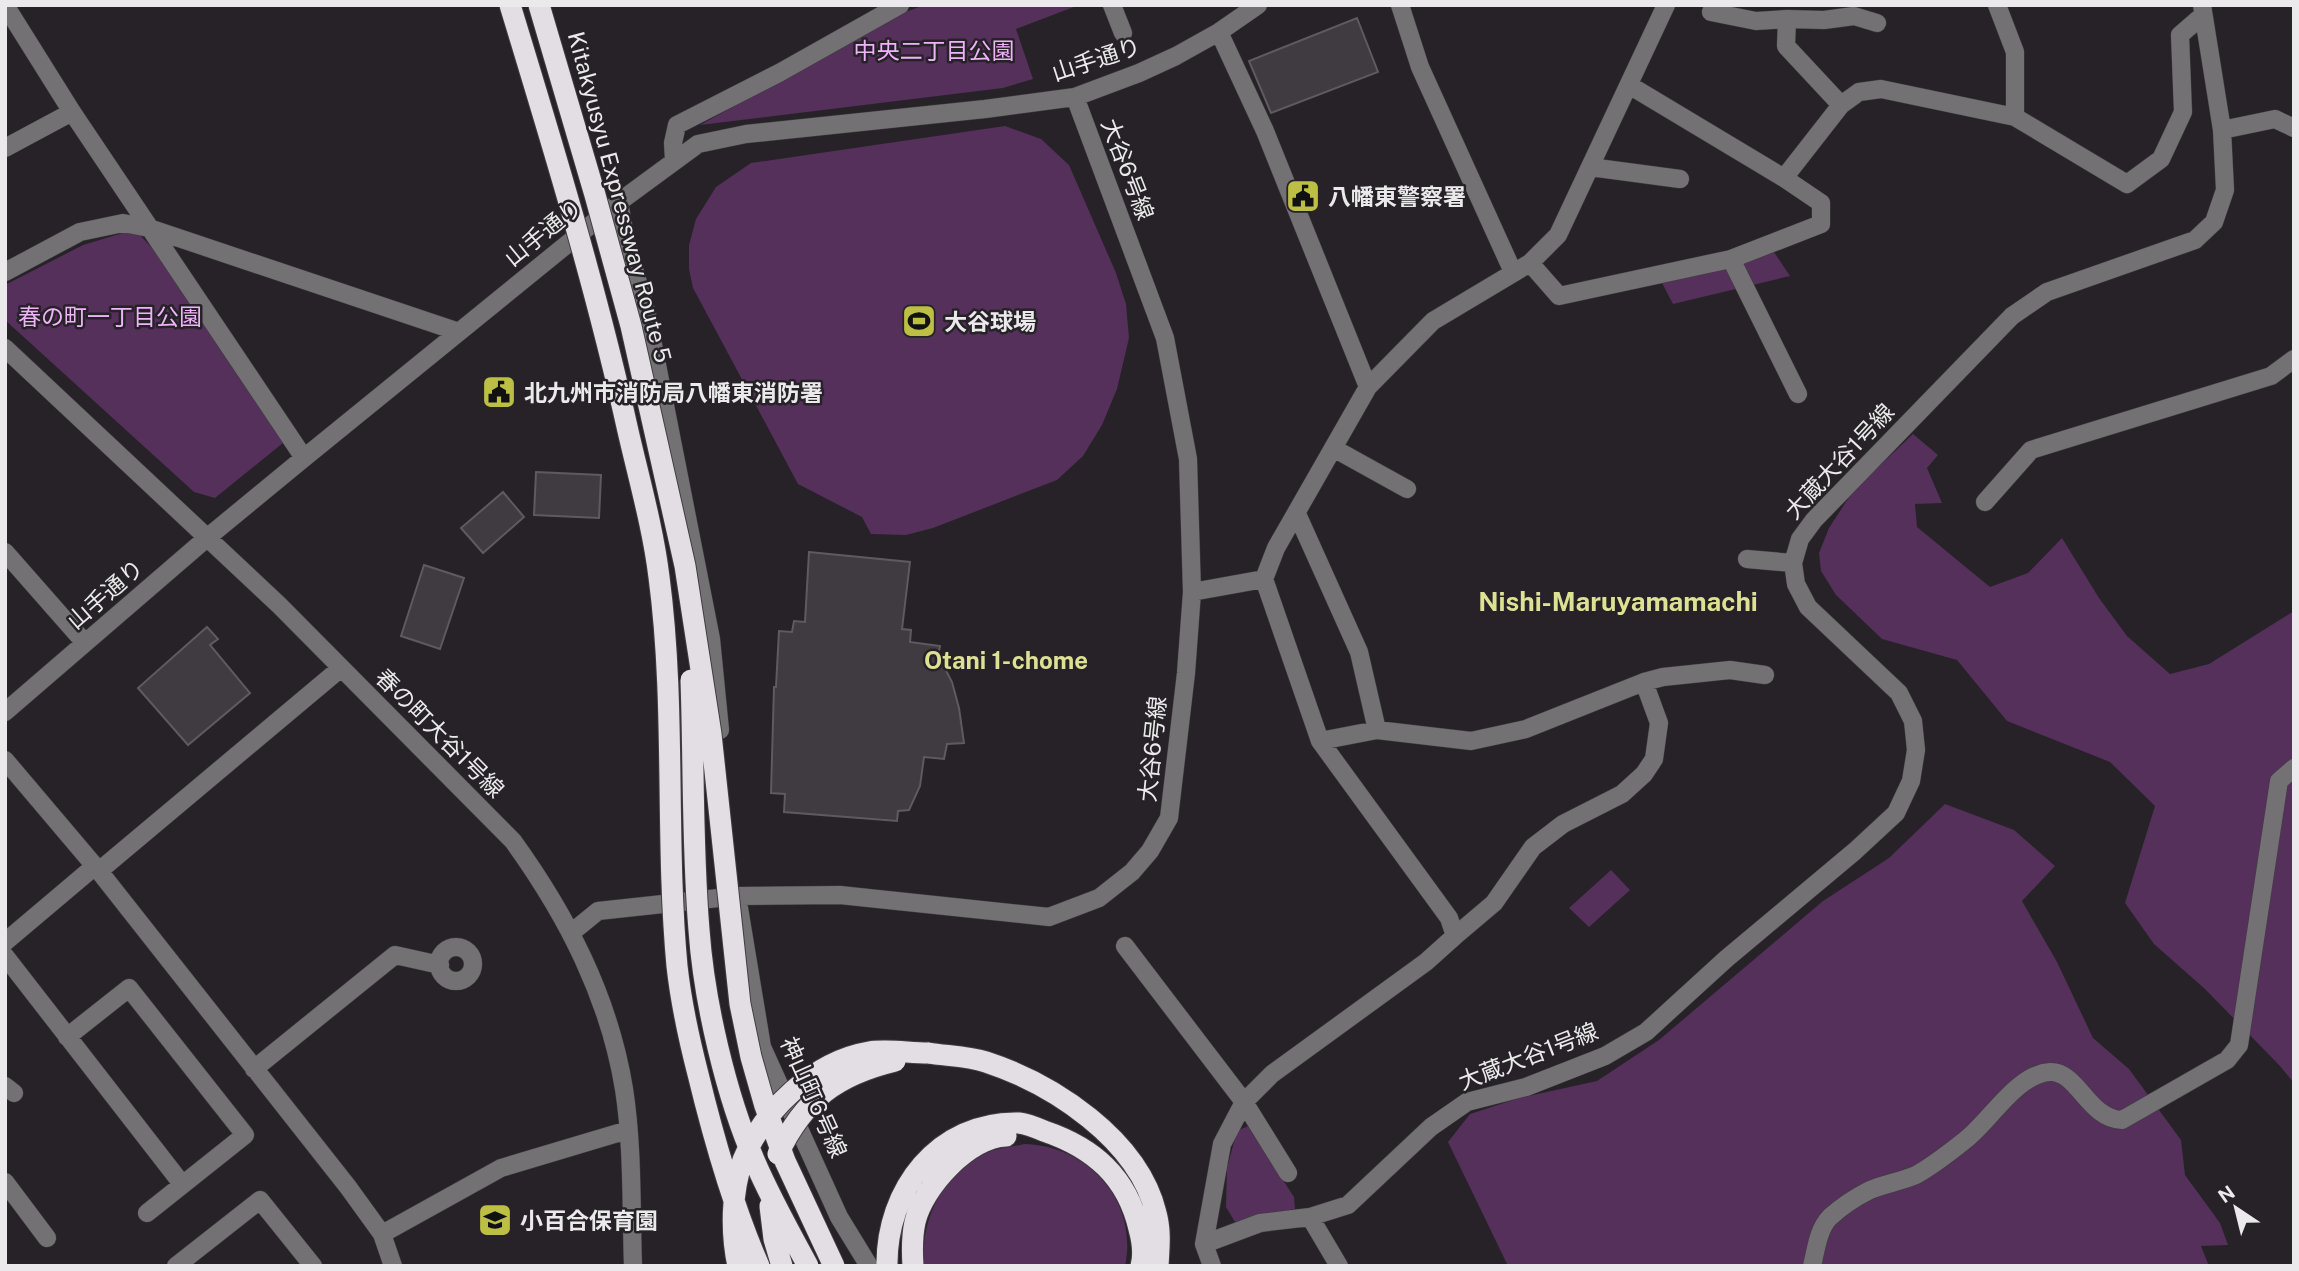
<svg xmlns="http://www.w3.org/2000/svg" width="2299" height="1271" font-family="'Public Sans','Noto Sans JP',sans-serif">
	<rect width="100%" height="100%" fill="#262227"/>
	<path fill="#54305b" d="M 924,5 L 1079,5 L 1016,29 L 1033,79 L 1003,88 L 700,125 L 898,15 Z
		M 1005,126 L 1041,139 L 1069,165 L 1116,273 L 1126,304 L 1129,338 L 1117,389 L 1102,425 L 1083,456 L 1057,480 L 933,528 L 906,535 L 871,534 L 862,517 L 798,484 L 693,288 L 689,269 L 689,245 L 696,219 L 716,187 L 751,163 Z
		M 126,232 L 138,233 L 154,250 L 283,443 L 215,498 L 194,492 L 5,320 L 5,285 L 83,245 Z
		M 1772,249 L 1790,276 L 1673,304 L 1662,283 L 1725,267 Z
		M 1913,434 L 1938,455 L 1927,468 L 1942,503 L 1915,504 L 1917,527 L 1990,587 L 2028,573 L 2062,538 L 2099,598 L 2127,636 L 2170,674 L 2209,664 L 2294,611 L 2294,1083 L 2279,1065 L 2205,989 L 2154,944 L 2125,903 L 2155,806 L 2110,762 L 2007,721 L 1957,660 L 1882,639 L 1836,595 L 1821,571 L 1819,553 L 1829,528 L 1853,491 Z
		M 1945,804 L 2014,830 L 2055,866 L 2022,901 L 2057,962 L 2093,1038 L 2129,1069 L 2181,1140 L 2185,1175 L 2220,1223 L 2228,1245 L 2201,1246 L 2209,1266 L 1508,1266 L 1448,1142 L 1470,1114 L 1519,1098 L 1597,1081 L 1659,1040 L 1823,901 L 1889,858 Z
		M 1611,870 L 1630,890 L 1589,927 L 1569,908 Z
		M 1248,1126 L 1294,1197 L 1295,1209 L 1235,1222 L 1226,1207 L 1227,1168 L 1237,1131 Z
		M 1024,1144 C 1088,1145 1139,1202 1125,1266 L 924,1266 C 920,1219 943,1173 986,1153 C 997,1148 1012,1147 1024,1144 Z"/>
	<path fill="#3f3b40" stroke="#5e5a5f" stroke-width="2" d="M 1357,18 L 1378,72 L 1271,113 L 1249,61 Z
		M 536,472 L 601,475 L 599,518 L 534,515 Z
		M 503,492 L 524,517 L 483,553 L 461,528 Z
		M 809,552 L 910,562 L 902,629 L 911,630 L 910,642 L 940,646 L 938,655 L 952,682 L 959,708 L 964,743 L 947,744 L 944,759 L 924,757 L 920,786 L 909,810 L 898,811 L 897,821 L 784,812 L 785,794 L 771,793 L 774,687 L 776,687 L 779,631 L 792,632 L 794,621 L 805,622 Z
		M 424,565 L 464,578 L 440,649 L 401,636 Z
		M 207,627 L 218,639 L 210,645 L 250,693 L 188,745 L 138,688 Z"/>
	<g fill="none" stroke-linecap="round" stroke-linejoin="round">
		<g stroke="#423e43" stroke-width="19">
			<path id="minor" d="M 5,5 L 72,112 L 304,458
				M 1112,5 L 1123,33
				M 1400,5 L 1420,67 L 1513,272
				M 1997,5 L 2015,52 L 2015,117
				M 1711,12 L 1756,21 L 1787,19 L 1786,46 L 1841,105
				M 1787,19 L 1824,20 L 1854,16 L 1877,23
				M 1219,32 L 1265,131 L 1368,387
				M 2222,130 L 2275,119 L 2294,128
				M 5,148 L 72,112
				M 674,160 L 673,143 L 677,125 L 779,73 L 900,5
				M 1590,167 L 1680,179
				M 1784,178 L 1841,105 L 1859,92 L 1881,89 L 2015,117 L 2127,184 L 2161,159 L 2183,112 L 2180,35 L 2203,15
				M 619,202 L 626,241 L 647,314 L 711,639 L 720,730
				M 1731,259 L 1798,394
				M 1530,263 L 1559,296 L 1731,259 L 1821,224 L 1821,203 L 1784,178 L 1629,85
				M 5,272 L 80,232 L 123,223 L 149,228 L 459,332
				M 5,348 L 279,605 L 513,841 C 567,916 609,997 624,1089 C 633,1147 631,1207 633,1266
				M 1333,448 L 1407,489
				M 1985,502 L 2031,450 L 2271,376 L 2294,359
				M 1297,514 L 1359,652 L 1377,730
				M 5,552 L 85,643
				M 1747,559 L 1793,563
				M 1192,592 L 1264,579
				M 5,712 L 208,537 L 304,458 L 619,202 L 698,144 L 746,134 L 985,109 L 1075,97 L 1139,73 L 1176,56 L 1219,32 L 1258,5
				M 1320,741 L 1377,730 L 1471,741 L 1526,729 L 1644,682 L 1663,677 L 1730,670 L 1765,675
				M 5,760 L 99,871 L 348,1187 L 382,1234 L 393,1266
				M 99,871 L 341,668
				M 739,908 L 762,1047 L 839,1217 L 869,1266
				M 571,933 L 598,911 L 737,896 L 840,895 L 1049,917 L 1099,898 L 1132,872 L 1150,851 L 1169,818 L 1186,673 L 1192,592 L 1188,459 L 1165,338 L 1075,97
				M 1455,936 L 1494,903 L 1533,847 L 1563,824 L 1622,794 L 1644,774 L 1654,759 L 1659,723 L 1644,682
				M 5,942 L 95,866
				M 1125,946 L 1244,1102 L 1288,1173
				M439 964a17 17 0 1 1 34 0a17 17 0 1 1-34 0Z
				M 5,956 L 182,1184
				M 67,1037 L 129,988 L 245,1135 L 147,1213
				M 254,1069 L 395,955 L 440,965
				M 5,1086 L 14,1093
				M 5,1182 L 47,1238
				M 1310,1217 L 1339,1266
				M 382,1234 L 501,1168 L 628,1130
				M 1204,1244 L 1222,1144 L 1244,1102 L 1272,1074 L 1426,962 L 1455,936 L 1449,918 L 1320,741 L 1264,579 L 1276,548 L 1368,387 L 1433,321 L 1530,263 L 1558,235 L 1666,5
				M 176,1266 L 260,1200 L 313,1266
				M 1212,1266 L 1204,1244 L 1260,1223 L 1310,1217 L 1348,1205 L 1431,1127 L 1467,1102 L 1526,1087 L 1605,1056 L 1646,1032 L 1726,959 L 1855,851 L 1896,813 L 1911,781 L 1916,750 L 1913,721 L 1899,693 L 1808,607 L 1796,584 L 1793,563 L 1800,539 L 1814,520 L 2012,316 L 2047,292 L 2195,240 L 2214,222 L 2225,190 L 2222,130 L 2202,5
				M 1812,1266 C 1816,1250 1818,1229 1830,1217 C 1841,1207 1858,1196 1870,1190 C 1885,1184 1902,1181 1916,1175 C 1932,1166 1949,1153 1964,1141 C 1989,1123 2016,1074 2050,1072 C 2078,1071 2088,1119 2122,1120 L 2227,1060 L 2239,1045 L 2279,781 L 2294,768"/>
		</g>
		<g stroke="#423e43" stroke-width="23">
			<path id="highway" d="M 928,1053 C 946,1056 968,1056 986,1062 C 1053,1084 1138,1139 1156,1213 C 1161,1231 1159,1247 1158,1266
				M 887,1266 C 886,1190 938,1121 1019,1123 C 1027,1124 1037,1128 1044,1131 C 1094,1148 1127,1177 1139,1229 C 1142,1240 1144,1255 1141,1266
				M 913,1266 C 912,1251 912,1236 915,1222 C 923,1187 969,1137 1006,1136"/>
		</g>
		<use href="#minor" stroke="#737173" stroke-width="18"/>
		<use href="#highway" stroke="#e3dee4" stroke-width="21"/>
		<g stroke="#423e43" stroke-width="23" stroke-linecap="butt">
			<path id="highway-bridge" d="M 510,5 C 553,146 596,287 628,431 C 639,479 653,528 659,577 C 676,705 665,836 677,966 C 681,1002 689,1039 698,1074 C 714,1140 732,1204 759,1266
				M 539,5 L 595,195 L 631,326 L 685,566 L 711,734 L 740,1004 L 751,1057 L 765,1106 L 785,1161 L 834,1266
				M 691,680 C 694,764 692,847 699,930 C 704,1001 726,1096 755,1162 C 770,1197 789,1231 808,1266
				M 778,1154 C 804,1099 837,1075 895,1061
				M 770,1206 L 774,1239 L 782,1266
				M 738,1266 C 731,1234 731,1191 743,1160 C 763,1110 815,1061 869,1052 C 887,1049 909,1053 928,1053"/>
		</g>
		<use href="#highway-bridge" stroke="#e3dee4" stroke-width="21"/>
	</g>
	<defs>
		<g id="civic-square" transform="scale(1.75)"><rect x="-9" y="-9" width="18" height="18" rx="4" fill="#bcbf44" stroke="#262227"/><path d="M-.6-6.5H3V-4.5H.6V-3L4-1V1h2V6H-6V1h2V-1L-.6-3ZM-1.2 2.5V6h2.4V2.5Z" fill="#111"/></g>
		<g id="stadium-square" transform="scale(1.75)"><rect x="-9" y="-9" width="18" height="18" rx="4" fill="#bcbf44" stroke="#262227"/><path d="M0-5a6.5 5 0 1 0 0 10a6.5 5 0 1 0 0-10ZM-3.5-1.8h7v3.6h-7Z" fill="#111"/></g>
		<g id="school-square" transform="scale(1.75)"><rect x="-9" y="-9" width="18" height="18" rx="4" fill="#bcbf44" stroke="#262227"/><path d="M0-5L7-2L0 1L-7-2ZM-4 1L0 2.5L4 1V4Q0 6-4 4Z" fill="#111"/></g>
	</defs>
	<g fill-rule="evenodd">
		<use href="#civic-square" x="1303" y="196"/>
		<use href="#stadium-square" x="919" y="321"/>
		<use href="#civic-square" x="499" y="392"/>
		<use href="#school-square" x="495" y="1220"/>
	</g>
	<g text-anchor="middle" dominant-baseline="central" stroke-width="5" stroke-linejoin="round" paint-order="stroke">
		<g font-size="23" fill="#efb2fb" stroke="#262227">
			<text x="934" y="50">中央二丁目公園</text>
			<text x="110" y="316">春の町一丁目公園</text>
		</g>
		<g font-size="23" fill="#ebe9ec" stroke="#262227">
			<text transform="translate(1096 59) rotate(-18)">山手通り</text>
			<text transform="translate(1128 169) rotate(69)">大谷6号線</text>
			<text transform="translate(620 197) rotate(75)">Kitakyusyu Expressway Route 5</text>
			<text transform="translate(543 232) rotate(-39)">山手通り</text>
			<text transform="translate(1839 461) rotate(-47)">大蔵大谷1号線</text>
			<text transform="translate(105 594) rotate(-41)">山手通り</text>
			<text transform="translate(440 733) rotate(45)">春の町大谷1号線</text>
			<text transform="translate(1152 749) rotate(-84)">大谷6号線</text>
			<text transform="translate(1528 1056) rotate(-21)">大蔵大谷1号線</text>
			<text transform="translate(814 1097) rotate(66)">神山町6号線</text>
		</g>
		<g font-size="23" font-weight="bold" fill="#ebe9ec" stroke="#262227" text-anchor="start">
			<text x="1328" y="196">八幡東警察署</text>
			<text x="944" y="321">大谷球場</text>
			<text x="524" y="392">北九州市消防局八幡東消防署</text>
			<text x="520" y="1220">小百合保育園</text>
		</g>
		<g font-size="24" font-weight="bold" fill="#dde193" stroke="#262227">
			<text x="1006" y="660">Otani 1-chome</text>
		</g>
		<g font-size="26" font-weight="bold" fill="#dde193" stroke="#262227">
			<text x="1618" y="601">Nishi-Maruyamamachi</text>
		</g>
	</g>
	<rect width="2299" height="1271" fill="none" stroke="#ebe9ec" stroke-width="14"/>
	<g transform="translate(2236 1208) rotate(325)" stroke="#262227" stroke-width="5" paint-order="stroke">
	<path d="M0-5L12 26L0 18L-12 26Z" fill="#ebe9ec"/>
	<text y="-10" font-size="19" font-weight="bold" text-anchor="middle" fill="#ebe9ec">N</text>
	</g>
</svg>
